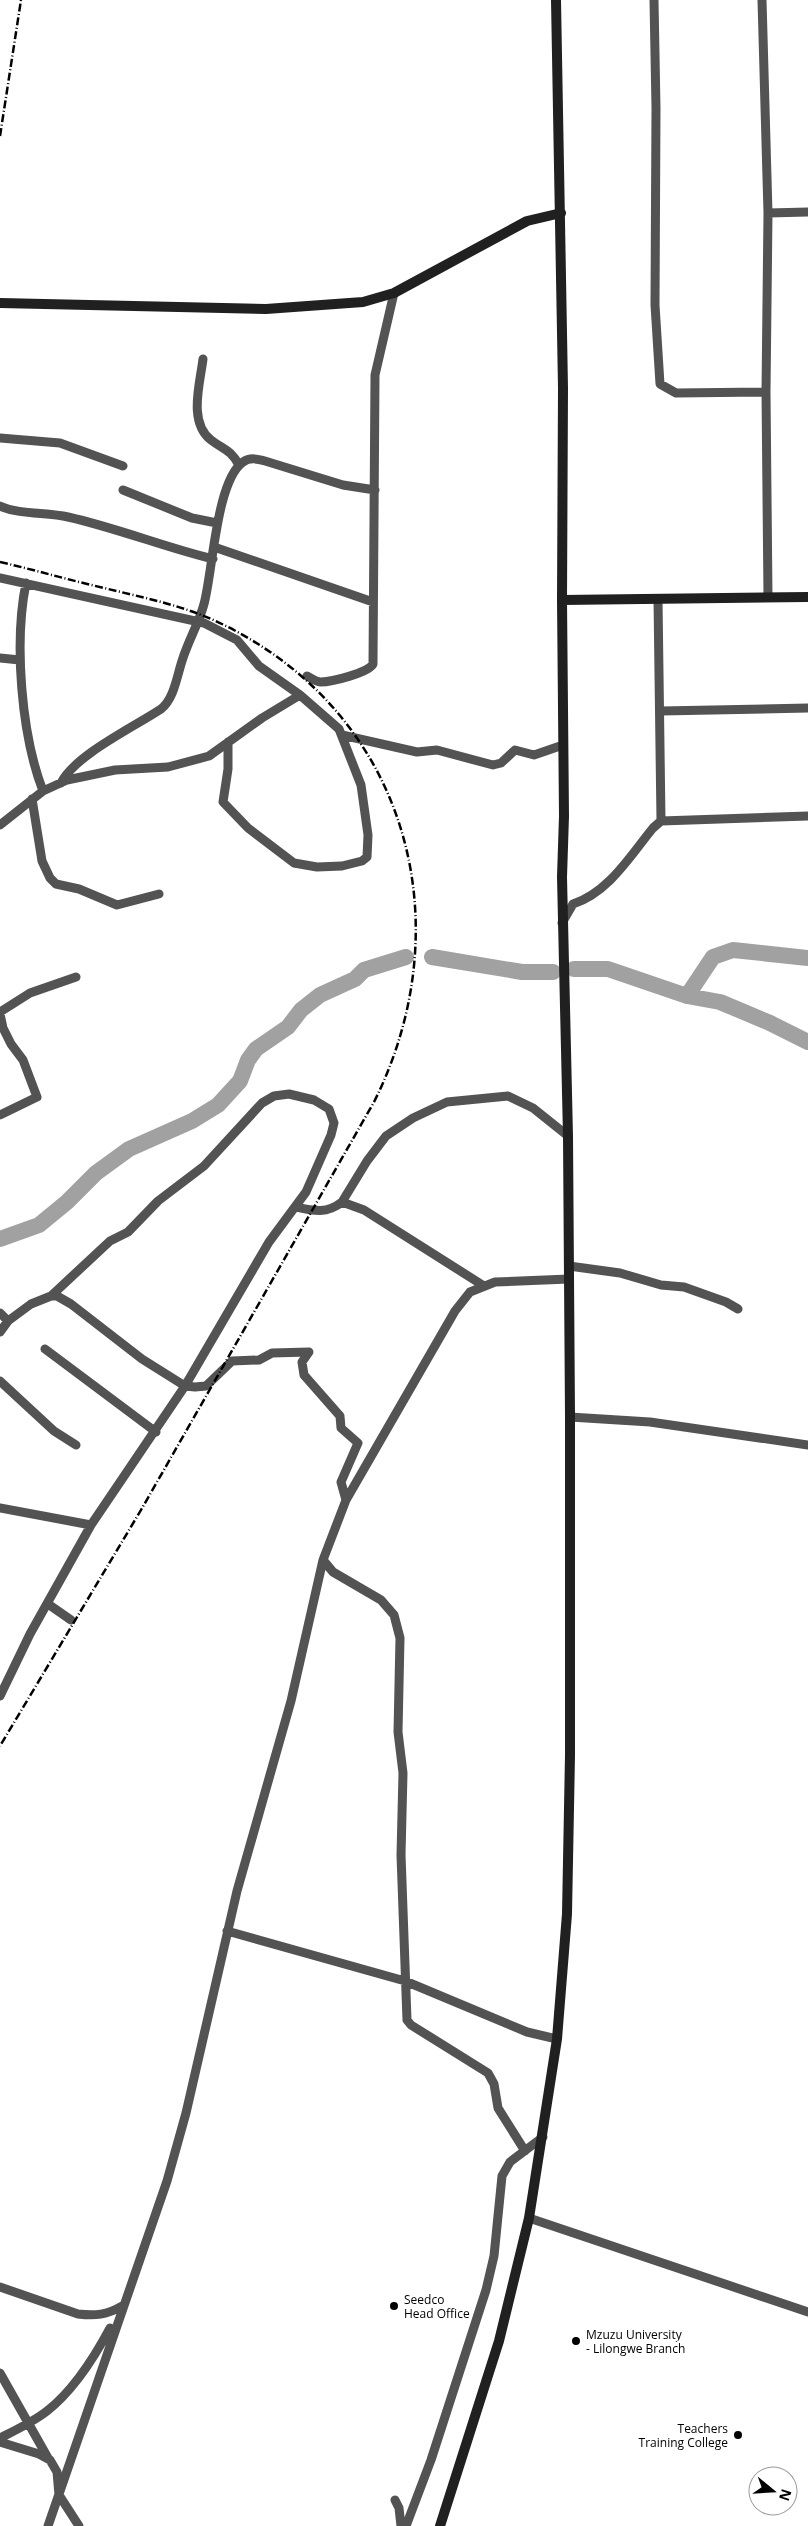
<svg xmlns="http://www.w3.org/2000/svg" width="808" height="2526" font-family="'Open Sans',sans-serif">
	<rect width="100%" height="100%" fill="#fff"/>
	<g fill="none" stroke-linecap="round" stroke-linejoin="round">
		<path stroke="#a1a1a1" stroke-width="16" d="M 432,957 L 522,972 L 553,972
			M 574,969 L 608,969 L 687,996 L 720,1002 L 770,1023 L 808,1042
			M 687,996 L 713,957 L 733,950 L 808,958
			M 0,1239 L 39,1225 L 67,1202 L 96,1173 L 129,1149 L 192,1121 L 218,1105 L 240,1081 L 248,1060 L 256,1049 L 288,1027 L 301,1010 L 320,995 L 355,979 L 364,970 L 406,957"/>
		<path stroke="#535353" stroke-width="9" d="M 654,0 L 656,108 L 655,305 L 660,384 L 676,393 L 766,392
			M 762,0 L 768,213 L 766,392 L 768,597
			M 768,213 L 808,212
			M 203,359 C 200,384 188,422 211,440 C 224,450 230,449 239,465
			M 0,438 L 60,443 L 123,466
			M 123,490 L 192,518 L 217,523
			M 0,506 C 20,515 47,512 68,517 C 117,528 164,547 213,559
			M 214,547 L 373,602
			M 0,578 L 204,623 L 237,640 L 259,666 L 300,695 L 339,729 L 361,785 L 368,835 L 367,857 L 362,861 L 342,866 L 317,867 L 294,863 L 248,828 L 223,802 L 228,769 L 228,742
			M 26,583 C 14,642 21,734 43,791
			M 658,599 L 661,821
			M 0,658 L 20,660
			M 307,676 C 311,678 316,682 321,682 C 331,682 368,673 373,664 L 375,375 L 394,293
			M 661,711 L 808,708
			M 342,735 L 417,752 L 437,750 L 493,765 L 501,763 L 515,750 L 534,755 L 563,745
			M 61,783 C 75,755 134,727 161,709 C 174,699 177,676 182,661 C 188,641 199,623 204,604 C 213,571 216,481 243,462 C 250,457 258,459 265,461 L 343,485 L 375,490
			M 32,799 L 42,861 L 50,878 L 56,884 L 79,889 L 117,905 L 159,894
			M 0,825 L 43,791 L 67,780 L 115,770 L 168,767 L 209,756 L 262,718 L 300,695
			M 562,923 L 573,904 C 609,892 630,856 653,828 L 661,821 L 808,816
			M 0,1012 L 30,993 L 76,977
			M 0,1014 L 3,1028 L 11,1044 L 23,1060 L 37,1097 L 0,1115
			M 342,1202 L 364,1210 L 484,1286
			M 296,1207 C 314,1211 327,1214 342,1202 L 367,1161 L 386,1136 L 413,1118 L 447,1102 L 508,1096 L 533,1108 L 568,1136
			M 569,1266 L 620,1273 L 661,1285 L 684,1287 L 726,1302 L 738,1309
			M 0,1313 L 8,1321
			M 0,1332 L 8,1321 L 31,1304 L 51,1296 L 57,1296 L 71,1304 L 142,1359 L 185,1386 L 195,1387 L 206,1386 L 232,1361 L 259,1360 L 272,1353 L 309,1352 L 302,1362 L 304,1375 L 340,1416 L 341,1428 L 358,1443 L 341,1482 L 346,1500
			M 45,1349 L 156,1432
			M 0,1381 L 54,1431 L 76,1445
			M 570,1417 L 650,1422 L 808,1445
			M 0,1508 L 91,1525
			M 323,1560 L 333,1572 L 381,1600 L 394,1615 L 400,1638 L 398,1732 L 403,1773 L 401,1855 L 407,2020 L 411,2025 L 488,2073 L 494,2084 L 498,2108 L 525,2151
			M 48,1604 L 71,1620
			M 0,1696 L 30,1634 L 91,1525 L 185,1386 L 269,1242 L 306,1192 L 331,1135 L 334,1123 L 329,1109 L 314,1100 L 289,1094 L 274,1096 L 262,1103 L 204,1166 L 158,1201 L 128,1232 L 110,1241 L 51,1296
			M 227,1931 L 405,1981 L 527,2032 L 557,2039
			M 529,2218 L 808,2312
			M 0,2287 L 78,2314 C 95,2316 107,2315 122,2306
			M 0,2373 L 48,2458
			M 0,2438 C 16,2430 33,2422 47,2411 C 74,2390 94,2358 110,2328
			M 0,2442 L 39,2454 L 50,2460 L 57,2472 L 59,2495 L 79,2526
			M 395,2500 L 399,2508 L 401,2526
			M 48,2526 L 167,2181 L 186,2113 L 237,1891 L 291,1701 L 323,1560 L 346,1500 L 455,1311 L 470,1292 L 495,1282 L 569,1279
			M 406,2526 L 431,2460 L 486,2290 L 494,2256 L 502,2176 L 510,2162 L 543,2137"/>
		<path stroke="#202020" stroke-width="10" d="M 0,303 L 266,309 L 363,302 L 394,293 L 527,221 L 561,213
			M 562,600 L 808,597
			M 440,2526 L 499,2341 L 529,2218 L 557,2039 L 567,1914 L 570,1755 L 570,1417 L 568,1136 L 562,877 L 564,816 L 562,600 L 563,388 L 556,0"/>
		<path stroke="#000" stroke-width="2.5" stroke-dasharray="8 2.5 1 2.5" stroke-linecap="butt" d="M 0,136 L 21,0
			M 0,562 C 35,570 69,580 104,588 C 145,598 187,606 226,626 C 408,717 463,924 374,1102 L 141,1510 L 0,1746"/>
	</g>
	<g fill="#000" stroke="#fff" stroke-width="2">
		<circle cx="394" cy="2306" r="5"/>
		<circle cx="576" cy="2341" r="5"/>
		<circle cx="738" cy="2435" r="5"/>
	</g>
	<g text-anchor="middle" dominant-baseline="central" stroke-width="5" stroke-linejoin="round" paint-order="stroke">
		<g font-size="12" fill="#000" stroke="#fff" text-anchor="start">
			<text x="404" y="2299">Seedco<tspan x="404" dy="14">Head Office</tspan></text>
			<text x="586" y="2334">Mzuzu University<tspan x="586" dy="14">- Lilongwe Branch</tspan></text>
			<text x="728" y="2428" text-anchor="end">Teachers<tspan x="728" dy="14">Training College</tspan></text>
		</g>
	</g>
	<g transform="translate(773 2491) rotate(108)"><circle r="24" fill="#ffffff" stroke="#999999"/>
	<path d="M0-4L9 19L0 12L-9 19Z" fill="#000000"/>
	<text y="-8" font-size="14" font-weight="bold" text-anchor="middle" fill="#000000">N</text>
	</g>
</svg>
